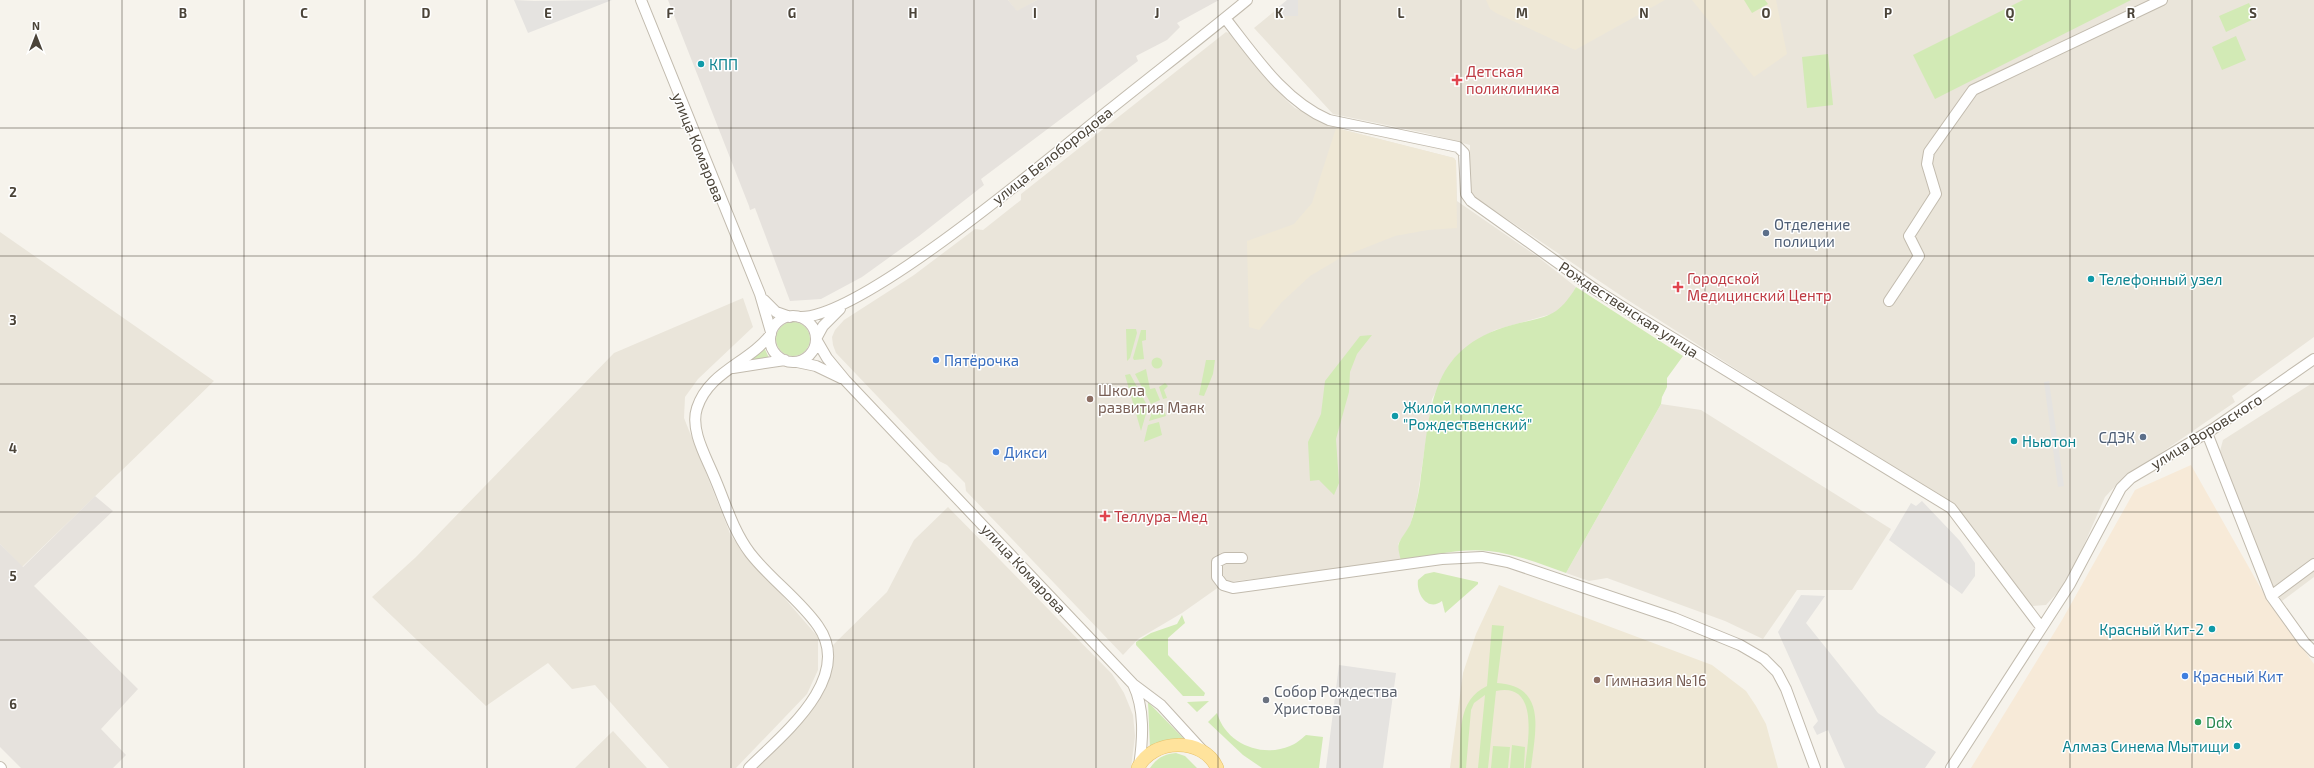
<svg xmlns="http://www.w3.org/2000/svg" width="2314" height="768" font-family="'Exo 2',sans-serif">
	<rect width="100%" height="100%" fill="#f6f3ec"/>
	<path fill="#eae5da" d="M 1008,0 L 1037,0 L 1017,12 Z
		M 1288,0 L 2314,0 L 2314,337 L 2232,396 L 2235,402 L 2120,481 L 2105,497 L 2068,581 L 2046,605 L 2030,606 L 1955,506 L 1921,487 L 1623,297 L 1470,194 L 1470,145 L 1425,133 L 1333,114 L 1254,28 Z
		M 1226,32 L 1231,34 L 1257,67 L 1286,100 L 1295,108 L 1336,128 L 1454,158 L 1456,161 L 1457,201 L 1538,257 L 1576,287 L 1566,304 L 1555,313 L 1495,330 L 1479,339 L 1452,361 L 1432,399 L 1417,500 L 1410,526 L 1398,544 L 1401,561 L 1379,565 L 1226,582 L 1182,613 L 1138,639 L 1123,655 L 966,491 L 965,483 L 947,465 L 939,461 L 836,353 L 833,345 L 832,337 L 835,330 L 844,320 L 914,275 L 975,229 L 983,230 L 1021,200 L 1021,194 Z
		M 0,232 L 214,381 L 22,567 L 0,544 Z
		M 743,298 L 753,327 L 698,379 L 685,397 L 684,418 L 731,536 L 818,637 L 818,670 L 807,694 L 736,768 L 669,768 L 595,685 L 572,689 L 548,663 L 486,706 L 372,597 L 416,557 L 614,353 Z
		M 2314,382 L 2314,577 L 2282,601 L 2272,586 L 2220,451 L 2223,440 Z
		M 1661,404 L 1701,410 L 1891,529 L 1852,590 L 1797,590 L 1763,639 L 1725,621 L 1607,578 L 1589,581 L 1566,573 Z
		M 948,507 L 1112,674 L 1124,693 L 1133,715 L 1135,736 L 1131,768 L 755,768 L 831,669 L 833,645 L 887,592 L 914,540 Z
		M 613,731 L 647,768 L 575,768 Z"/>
	<path fill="#f7ead8" d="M 2191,465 L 2264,594 L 2314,664 L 2314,768 L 1971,768 L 2062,620 L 2135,490 Z"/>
	<path fill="#e6e2dd" d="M 668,0 L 1008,0 L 1017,11 L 1037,0 L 1219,0 L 1177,23 L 1180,27 L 1167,40 L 1136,56 L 1138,61 L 981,179 L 984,185 L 919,236 L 862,277 L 821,299 L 790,301 L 755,208 L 750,210 L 749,206 Z
		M 95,496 L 113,511 L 34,586 L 138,689 L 101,729 L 126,755 L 113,768 L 21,768 L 0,747 L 0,544 L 23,567 Z"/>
	<path fill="#efe8d6" d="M 1486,0 L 1665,0 L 1575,50 L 1496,13 L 1490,9 Z
		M 1692,0 L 1776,0 L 1787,54 L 1754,77 Z
		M 1336,128 L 1454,158 L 1456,161 L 1457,228 L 1428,230 L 1395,236 L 1342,257 L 1310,276 L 1282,302 L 1259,330 L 1249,327 L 1247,241 L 1294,224 L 1312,203 Z
		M 1499,585 L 1712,665 L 1746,691 L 1756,706 L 1766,724 L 1778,768 L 1450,768 L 1463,673 L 1476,634 Z"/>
	<path fill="#d2eab5" d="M 1744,0 L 1765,0 L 1768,4 L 1752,13 Z
		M 2023,0 L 2131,0 L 1935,99 L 1913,55 Z
		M 2249,3 L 2256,18 L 2226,32 L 2219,16 Z
		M 2236,36 L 2246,60 L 2222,70 L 2212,47 Z
		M 1828,54 L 1833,105 L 1807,108 L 1802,57 Z
		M 1576,287 L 1683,356 L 1667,378 L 1667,387 L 1662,397 L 1661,404 L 1566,573 C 1541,564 1516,554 1489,551 C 1460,548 1429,556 1401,561 C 1400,556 1397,547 1399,543 C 1402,536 1407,531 1410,525 C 1415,511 1418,497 1420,484 C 1431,412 1426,348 1512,325 C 1546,316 1557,319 1576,287 Z
		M776 339a17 17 0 1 1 34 0a17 17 0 1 1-34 0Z
		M 1126,329 L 1136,329 L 1137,333 L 1130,358 L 1127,361 Z
		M 1141,330 L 1146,330 L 1146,340 L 1142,341 L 1144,359 L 1134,360 L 1133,358 Z
		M 1372,335 L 1357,354 L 1350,372 L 1349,392 L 1336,439 L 1339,483 L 1334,495 L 1319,480 L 1310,481 L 1308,442 L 1321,414 L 1325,381 L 1360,336 Z
		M 763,345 L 769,358 L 739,364 Z
		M1151.5 363a5.5 5.5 0 1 1 11 0a5.5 5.5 0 1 1-11 0Z
		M 1206,360 L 1215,360 L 1213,374 L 1204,396 L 1199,395 Z
		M 1146,369 L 1150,389 L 1155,388 L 1160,400 L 1151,404 L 1135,374 Z
		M 1130,374 L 1148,407 L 1141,431 L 1125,375 Z
		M 1165,383 L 1168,386 L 1164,390 L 1167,398 L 1163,399 L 1159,387 Z
		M 1162,405 L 1166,416 L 1149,421 L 1153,409 Z
		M 1159,422 L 1162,435 L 1144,442 L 1148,425 Z
		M 1434,572 L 1478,582 L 1478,584 L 1445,613 L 1442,601 C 1428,612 1416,594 1418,580 L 1425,574 Z
		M 1182,615 L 1185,623 L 1168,638 L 1168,655 L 1205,693 L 1204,696 L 1183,696 L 1136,645 L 1136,642 L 1151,633 L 1177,624 Z
		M 1492,625 L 1504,626 L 1497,683 C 1548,686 1535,732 1531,768 L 1525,768 C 1527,745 1541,681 1496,691 L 1488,768 L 1478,768 L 1485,695 L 1474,703 L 1471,710 L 1466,768 L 1459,768 C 1462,737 1455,701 1487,686 Z
		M 1209,701 L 1197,712 L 1187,702 Z
		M 1148,702 L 1184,739 L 1163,741 L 1150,748 Z
		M 1217,713 C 1226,744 1262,758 1290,746 C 1296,744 1301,739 1306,735 L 1323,737 L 1319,768 L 1262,768 L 1243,755 L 1208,722 Z
		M 1512,745 L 1525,747 L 1524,768 L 1510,768 Z
		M 1493,746 L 1510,747 L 1508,768 L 1491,768 Z
		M 1176,753 L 1185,756 L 1197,768 L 1150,768 C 1157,758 1164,754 1176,753 Z"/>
	<path fill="#e5e3e0" d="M 514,0 L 534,1 L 612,0 L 528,33 Z
		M 1287,0 L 1298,0 L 1298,16 L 1280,16 L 1275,10 Z
		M 2049,381 L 2064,486 L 2058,487 L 2044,382 Z
		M 1922,501 L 1960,541 L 1975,563 L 1975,576 L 1962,594 L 1889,540 L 1911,503 L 1916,506 Z
		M 1801,595 L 1825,596 L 1806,623 L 1878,713 L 1936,752 L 1925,768 L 1845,768 L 1828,730 L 1817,735 L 1813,727 L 1818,721 L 1778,632 Z
		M 1339,665 L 1396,673 L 1383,768 L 1326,768 Z"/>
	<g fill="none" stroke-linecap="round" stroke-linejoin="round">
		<g stroke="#c2bbae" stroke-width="12">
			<path id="minor" d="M 641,0 L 760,294 L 771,332
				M 1225,18 C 1254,55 1284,101 1329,120 L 1458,147 L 1464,153 L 1466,194 L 1471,201 L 1596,290 L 1637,316 L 1951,508 L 2041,627
				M 764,300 L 776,312 L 790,317
				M 1889,301 L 1919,256 L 1909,236 L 1936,194 L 1927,164 L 1929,152 L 1973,90 L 2162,0
				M770 339a23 23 0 1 1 46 0a23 23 0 1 1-46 0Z
				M 799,317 C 860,320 1053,155 1108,111 C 1154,74 1201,38 1247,0
				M 816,339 L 827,358 L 846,381 L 1133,684 L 1161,705 L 1203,751
				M 816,339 L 823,326 L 840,309
				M 797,362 L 816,366 L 841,378
				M 733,368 L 785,360
				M 2207,433 L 2271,596 L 2304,642 L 2314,652
				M 1242,558 L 1225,558 L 1217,562 L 1217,577 L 1223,585 L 1233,588 L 1442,559 L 1482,557 L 1508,562 L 1674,618 L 1740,645 L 1764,659 L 1777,672 L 1786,689 L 1815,768
				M 2271,596 L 2314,564
				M 1133,684 C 1145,709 1143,739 1139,766
				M 0,767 L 1,768
				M 749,768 C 781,736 855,678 818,626 C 799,599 770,579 750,553 C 732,529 725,501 713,474 C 705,455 690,429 697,408 C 709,371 749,363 771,334
				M 1951,768 L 2070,584 L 2121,488 L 2131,478 L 2213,429 L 2314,359"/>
		</g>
		<g stroke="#e6c16a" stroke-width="14">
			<path id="major" d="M 1138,768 C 1152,738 1204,737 1217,768"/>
		</g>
		<use href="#minor" stroke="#fff" stroke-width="10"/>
		<use href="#major" stroke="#ffe39c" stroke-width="13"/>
	</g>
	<path fill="none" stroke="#4b4439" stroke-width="1" stroke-opacity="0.55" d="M 122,0 L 122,768M 244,0 L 244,768M 365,0 L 365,768M 487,0 L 487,768M 609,0 L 609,768M 731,0 L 731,768M 853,0 L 853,768M 974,0 L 974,768M 1096,0 L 1096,768M 1218,0 L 1218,768M 1340,0 L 1340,768M 1461,0 L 1461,768M 1583,0 L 1583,768M 1705,0 L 1705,768M 1827,0 L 1827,768M 1949,0 L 1949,768M 2070,0 L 2070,768M 2192,0 L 2192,768M 0,128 L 2314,128M 0,256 L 2314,256M 0,384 L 2314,384M 0,512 L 2314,512M 0,640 L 2314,640"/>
	<g fill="#0f9aa8" stroke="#fff" stroke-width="1.5">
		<circle cx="701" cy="64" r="4"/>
		<circle cx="2091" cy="279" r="4"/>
		<circle cx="1395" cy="416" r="4"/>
		<circle cx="2014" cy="441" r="4"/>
		<circle cx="2212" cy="629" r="4"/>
		<circle cx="2237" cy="746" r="4"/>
	</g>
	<g fill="#e0444e" stroke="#fff" stroke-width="1.5">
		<path d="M1455 74h4v4h4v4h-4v4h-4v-4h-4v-4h4z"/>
		<path d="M1676 281h4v4h4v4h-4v4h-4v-4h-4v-4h4z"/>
		<path d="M1103 510h4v4h4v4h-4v4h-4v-4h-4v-4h4z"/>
	</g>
	<g fill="#5c6f8a" stroke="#fff" stroke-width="1.5">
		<circle cx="1766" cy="233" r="4"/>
		<circle cx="2143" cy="437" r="4"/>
	</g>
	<g fill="#3f7fe0" stroke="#fff" stroke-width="1.5">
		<circle cx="936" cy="360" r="4"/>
		<circle cx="996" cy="452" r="4"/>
		<circle cx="2185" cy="676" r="4"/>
	</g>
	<g fill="#8d6e63" stroke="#fff" stroke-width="1.5">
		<circle cx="1090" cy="399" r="4"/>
		<circle cx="1597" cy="680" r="4"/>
	</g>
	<circle fill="#6b7280" stroke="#fff" stroke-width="1.5" cx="1266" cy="700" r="4"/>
	<circle fill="#2e9e5b" stroke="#fff" stroke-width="1.5" cx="2198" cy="722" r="4"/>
	<g text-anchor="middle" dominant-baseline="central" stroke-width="3" stroke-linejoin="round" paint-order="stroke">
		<g font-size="15" fill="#0d838f" stroke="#fff" text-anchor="start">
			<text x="709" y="64">КПП</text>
			<text x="2099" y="279">Телефонный узел</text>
			<text x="1403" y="407">Жилой комплекс<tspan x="1403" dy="17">"Рождественский"</tspan></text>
			<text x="2022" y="441">Ньютон</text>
			<text x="2204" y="629" text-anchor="end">Красный Кит-2</text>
			<text x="2229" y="746" text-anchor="end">Алмаз Синема Мытищи</text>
		</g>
		<g font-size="15" fill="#be3a42" stroke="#fff" text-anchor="start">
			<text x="1466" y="71">Детская<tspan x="1466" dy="17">поликлиника</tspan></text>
			<text x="1687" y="278">Городской<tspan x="1687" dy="17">Медицинский Центр</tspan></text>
			<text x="1114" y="516">Теллура-Мед</text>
		</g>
		<g font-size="15" fill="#4b4439" stroke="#fff">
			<text transform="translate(699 147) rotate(68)">улица Комарова</text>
			<text transform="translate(1052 155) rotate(-38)">улица Белобородова</text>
			<text transform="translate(1629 309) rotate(33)">Рождественская улица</text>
			<text transform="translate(2206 431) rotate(-32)">улица Воровского</text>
			<text transform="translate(1024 568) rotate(47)">улица Комарова</text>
		</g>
		<g font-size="15" fill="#4e5e75" stroke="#fff" text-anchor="start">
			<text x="1774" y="224">Отделение<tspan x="1774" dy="17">полиции</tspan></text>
			<text x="2135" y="437" text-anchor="end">СДЭК</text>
		</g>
		<g font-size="15" fill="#366cbe" stroke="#fff" text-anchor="start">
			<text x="944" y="360">Пятёрочка</text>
			<text x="1004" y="452">Дикси</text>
			<text x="2193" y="676">Красный Кит</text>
		</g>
		<g font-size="15" fill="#785e54" stroke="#fff" text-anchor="start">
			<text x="1098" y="390">Школа<tspan x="1098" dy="17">развития Маяк</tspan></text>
			<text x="1605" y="680">Гимназия №16</text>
		</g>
		<g font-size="15" fill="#5b616d" stroke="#fff" text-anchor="start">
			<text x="1274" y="691">Собор Рождества<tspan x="1274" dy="17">Христова</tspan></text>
		</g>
		<g font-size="15" fill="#27864d" stroke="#fff" text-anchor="start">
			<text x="2206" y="722">Ddx</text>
		</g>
	</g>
	<g font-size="13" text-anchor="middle" font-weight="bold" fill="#4b4439" stroke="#fff" stroke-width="3" stroke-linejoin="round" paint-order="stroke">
		<text x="183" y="18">B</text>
		<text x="304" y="18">C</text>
		<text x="426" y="18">D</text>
		<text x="548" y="18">E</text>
		<text x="670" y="18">F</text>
		<text x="792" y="18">G</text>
		<text x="913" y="18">H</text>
		<text x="1035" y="18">I</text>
		<text x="1157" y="18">J</text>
		<text x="1279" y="18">K</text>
		<text x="1401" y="18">L</text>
		<text x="1522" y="18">M</text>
		<text x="1644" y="18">N</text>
		<text x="1766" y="18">O</text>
		<text x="1888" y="18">P</text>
		<text x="2010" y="18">Q</text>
		<text x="2131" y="18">R</text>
		<text x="2253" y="18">S</text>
		<text x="13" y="197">2</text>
		<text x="13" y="325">3</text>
		<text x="13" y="453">4</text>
		<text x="13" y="581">5</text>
		<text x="13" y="709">6</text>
	</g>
	<g transform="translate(36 36)" stroke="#ffffff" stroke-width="3" paint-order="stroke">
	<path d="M0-3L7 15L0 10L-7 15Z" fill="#4b4439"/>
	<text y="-6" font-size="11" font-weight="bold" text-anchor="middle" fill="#4b4439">N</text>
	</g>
</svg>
